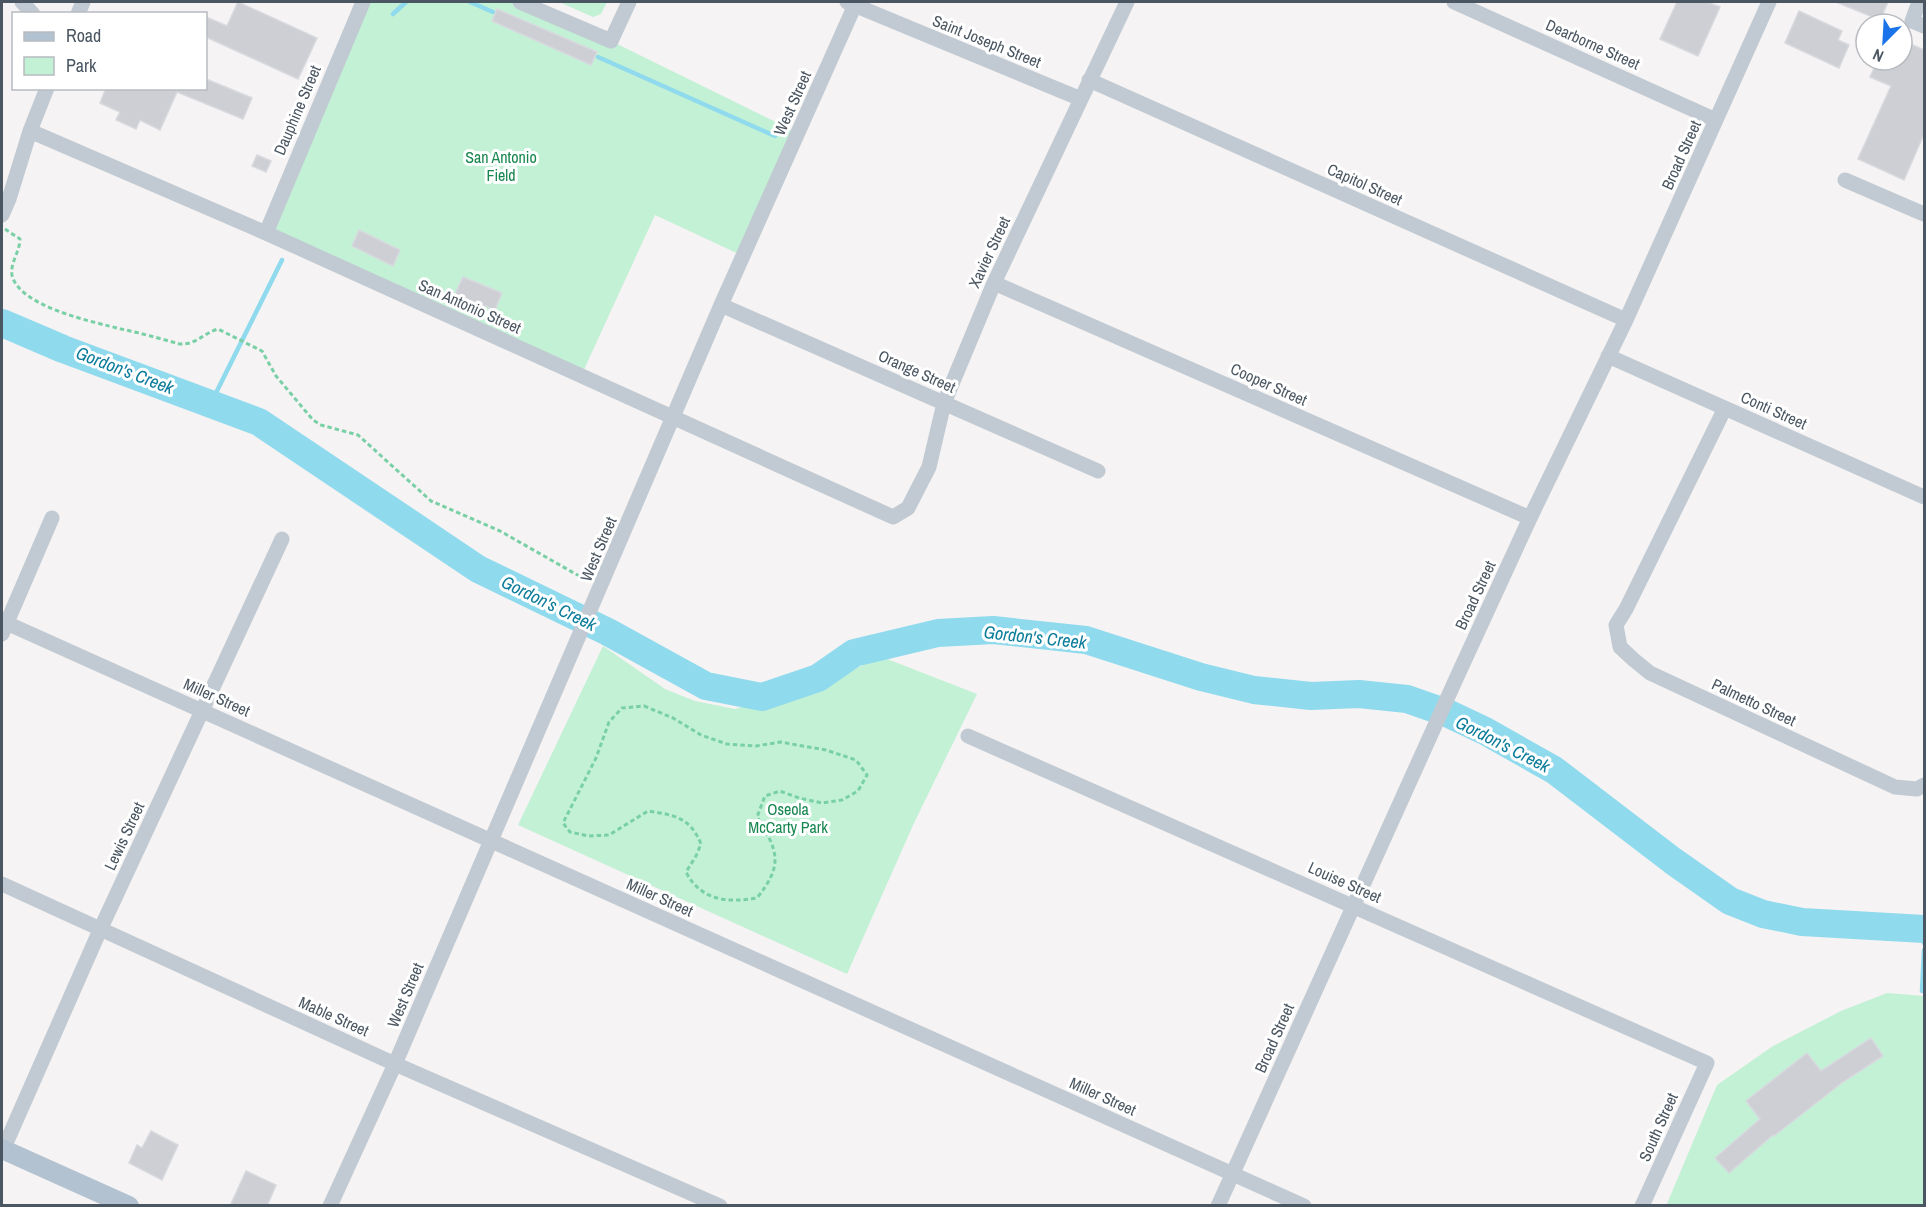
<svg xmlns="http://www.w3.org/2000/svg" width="1926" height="1207" font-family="'Archivo Narrow',sans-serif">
	<rect width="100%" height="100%" fill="#f5f3f3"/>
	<path fill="#c3f1d5" d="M 363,2 L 520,2 L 611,41 L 798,133 L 743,256 L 655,215 L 581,376 L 266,233 Z
		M 559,2 L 607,2 L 601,14 L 593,17 Z
		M 603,646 L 665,689 L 695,701 L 735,709 L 755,703 L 775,702 L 801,697 L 828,684 L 843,674 L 882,657 L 977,694 L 914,823 L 847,974 L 518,825 Z
		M 1887,993 L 1924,996 L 1924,1205 L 1666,1206 L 1717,1085 L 1773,1046 L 1841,1011 Z"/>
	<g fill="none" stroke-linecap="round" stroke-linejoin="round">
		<path stroke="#90daee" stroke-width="4.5" d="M 470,2 L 493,12
			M 393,14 L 406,2
			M 598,57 L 775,136
			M 211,403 L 282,260
			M 1919,929 L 1924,943
			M 1922,991 L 1924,950"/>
		<path stroke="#90daee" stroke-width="28" d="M 2,323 L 63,349 L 259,422 L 478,569 L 608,632 L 706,686 L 762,697 L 818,678 L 854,653 L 938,633 L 993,630 L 1086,640 L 1201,677 L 1254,690 L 1311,696 L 1359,694 L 1407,699 L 1447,713 L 1485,731 L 1554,770 L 1673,861 L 1730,901 L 1763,914 L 1802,922 L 1924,929"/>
	</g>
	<path fill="#cdcfd5" stroke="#d7d9de" stroke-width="1.5" d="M 238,2 L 317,38 L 298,79 L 206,37 L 206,17 L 227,26 Z
		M 1677,2 L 1707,2 L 1720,7 L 1698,56 L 1660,39 Z
		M 1836,2 L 1888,2 L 1880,20 Z
		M 497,9 L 597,52 L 591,65 L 492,21 Z
		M 1799,11 L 1842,31 L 1838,40 L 1849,45 L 1839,68 L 1785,43 Z
		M 1902,40 L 1924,50 L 1924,134 L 1904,180 L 1858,159 L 1891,86 L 1870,77 L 1878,60 L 1902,60 Z
		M 206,79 L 252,98 L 243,119 L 177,92 L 160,130 L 140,120 L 136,129 L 116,120 L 120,112 L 100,103 L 106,88 L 206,88 Z
		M 257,155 L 271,161 L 266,172 L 252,166 Z
		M 359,230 L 400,250 L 393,266 L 352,246 Z
		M 463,277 L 502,293 L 495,310 L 455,294 Z
		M 1871,1038 L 1883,1056 L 1843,1082 L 1774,1136 L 1773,1135 L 1729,1173 L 1715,1158 L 1760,1119 L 1746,1101 L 1807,1053 L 1821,1071 Z
		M 151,1131 L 178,1145 L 162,1180 L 129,1163 L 137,1145 L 142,1148 Z
		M 246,1171 L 276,1185 L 267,1206 L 230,1206 Z"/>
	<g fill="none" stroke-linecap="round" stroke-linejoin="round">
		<path stroke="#7ad0a6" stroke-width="3" stroke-dasharray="4.5 3" stroke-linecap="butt" d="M 5,229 L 20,239 C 20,251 10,263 12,275 C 19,307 94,322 121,329 C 141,333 161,339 180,344 C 196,345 204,333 218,329 L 262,351 L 276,376 L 313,420 L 321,425 L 358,435 L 431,501 L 500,531 L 588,581
			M 644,706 L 673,718 L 701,735 L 727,744 L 756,746 L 780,742 L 826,750 L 856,760 L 867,775 L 858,791 L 842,800 L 822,803 L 799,798 L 780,791 L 765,796 L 757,817 C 779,852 783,865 757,898 C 728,903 701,901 686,872 L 696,856 L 701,844 C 690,817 674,815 648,811 L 609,835 L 589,836 L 570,832 L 563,823 L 596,758 L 609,722 L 622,708 Z"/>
		<path stroke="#c1cad2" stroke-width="15" d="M 22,2 L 33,14
			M 520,2 L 611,41 L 629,2
			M 847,2 L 1081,99
			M 1454,2 L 1716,120
			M 1919,2 L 1912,21 L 1924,26
			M 78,14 L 83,2
			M 1089,80 L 1626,320
			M 30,131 L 266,233 L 893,517 L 908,508 L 929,467 L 944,403 L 994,283 L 1127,2
			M 1845,180 L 1924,214
			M 2,215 L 9,199 L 30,131 L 47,88
			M 266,233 L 363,2
			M 994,283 L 1530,518
			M 721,305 L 1098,471
			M 1608,356 L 1924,497
			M 1725,408 L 1626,609 L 1616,625 L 1620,647 L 1634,660 L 1650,673 L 1895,787 L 1917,789 L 1924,785
			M 2,621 L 1304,1206
			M 2,634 L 52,518
			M 968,736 L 1707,1063 L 1642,1206
			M 2,884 L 395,1064 L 720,1206
			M 3,1150 L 100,930 L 282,539
			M 330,1206 L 395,1064 L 721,305 L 855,5
			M 1218,1206 L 1456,679 L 1530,518 L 1626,320 L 1769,2"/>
		<path stroke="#b3c2d1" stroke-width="20" d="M 2,1149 L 129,1206"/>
	</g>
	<g text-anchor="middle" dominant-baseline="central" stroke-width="6" stroke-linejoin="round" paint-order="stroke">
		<g font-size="16" fill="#4a5661" stroke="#fff">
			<text transform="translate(987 41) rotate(22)">Saint Joseph Street</text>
			<text transform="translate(1593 44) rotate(24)">Dearborne Street</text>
			<text transform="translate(792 103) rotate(-66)">West Street</text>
			<text transform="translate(297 110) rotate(-67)">Dauphine Street</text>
			<text transform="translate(1681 155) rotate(-66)">Broad Street</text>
			<text transform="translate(1365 184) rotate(24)">Capitol Street</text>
			<text transform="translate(989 252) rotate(-65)">Xavier Street</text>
			<text transform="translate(470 306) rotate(24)">San Antonio Street</text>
			<text transform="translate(917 371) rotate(24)">Orange Street</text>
			<text transform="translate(1269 384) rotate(24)">Cooper Street</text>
			<text transform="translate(1774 410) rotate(24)">Conti Street</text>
			<text transform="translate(598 549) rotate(-67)">West Street</text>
			<text transform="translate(1475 595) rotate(-65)">Broad Street</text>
			<text transform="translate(217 697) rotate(24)">Miller Street</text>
			<text transform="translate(1754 702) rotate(25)">Palmetto Street</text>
			<text transform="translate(124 836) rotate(-65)">Lewis Street</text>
			<text transform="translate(1345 882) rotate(24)">Louise Street</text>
			<text transform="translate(660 897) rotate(24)">Miller Street</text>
			<text transform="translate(405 995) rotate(-67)">West Street</text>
			<text transform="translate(334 1016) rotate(24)">Mable Street</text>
			<text transform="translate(1274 1038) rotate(-66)">Broad Street</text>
			<text transform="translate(1103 1096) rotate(24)">Miller Street</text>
			<text transform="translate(1658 1127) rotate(-66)">South Street</text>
		</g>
		<g font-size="16" fill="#17864f" stroke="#fff">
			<text x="501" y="157">San Antonio<tspan x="501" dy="18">Field</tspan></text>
			<text x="788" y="809">Oseola<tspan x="788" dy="18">McCarty Park</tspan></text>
		</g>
		<g font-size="18" font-style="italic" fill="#0c7c9b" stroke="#fff">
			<text transform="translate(125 370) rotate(21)">Gordon's Creek</text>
			<text transform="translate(549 603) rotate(26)">Gordon's Creek</text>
			<text transform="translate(1035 637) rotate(6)">Gordon's Creek</text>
			<text transform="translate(1503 744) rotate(27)">Gordon's Creek</text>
		</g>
	</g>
	<rect width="1926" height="1207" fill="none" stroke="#4a5661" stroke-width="6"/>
	<rect x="12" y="12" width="195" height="78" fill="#ffffff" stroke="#b7bbc0" stroke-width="1.5"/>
	<rect x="24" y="32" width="30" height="9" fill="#b3c2d1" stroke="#b7bbc0" stroke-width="1.5"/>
	<text x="66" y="42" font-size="18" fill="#4a5661">Road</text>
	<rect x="24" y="57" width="30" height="18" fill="#c3f1d5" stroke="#b7bbc0" stroke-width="1.5"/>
	<text x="66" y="72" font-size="18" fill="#4a5661">Park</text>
	<g transform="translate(1884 42) rotate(204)"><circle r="28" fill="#ffffff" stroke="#b7bbc0" stroke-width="1.5"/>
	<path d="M0-4.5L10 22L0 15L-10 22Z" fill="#1a73e8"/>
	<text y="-9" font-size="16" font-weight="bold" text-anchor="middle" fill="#4a5661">N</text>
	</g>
</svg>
